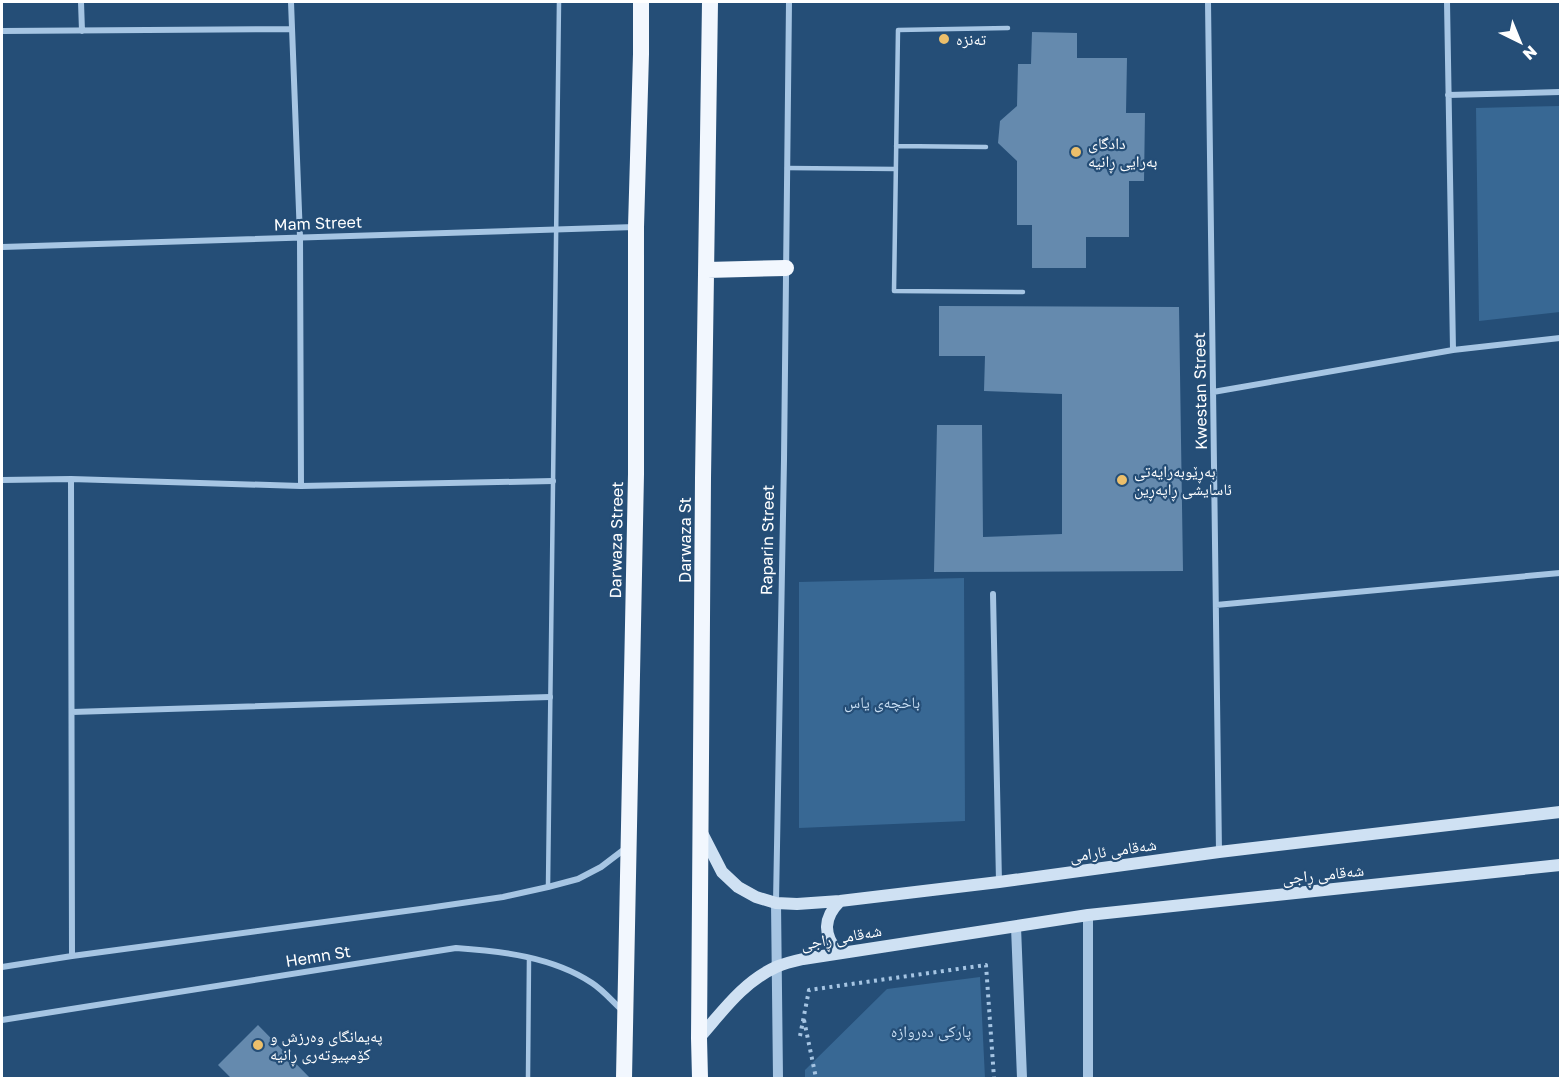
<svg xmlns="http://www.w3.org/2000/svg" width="1562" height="1080" font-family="'Golos Text','Noto Naskh Arabic',sans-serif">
	<rect width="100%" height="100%" fill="#254e77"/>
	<path fill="#386894" d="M 1560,106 L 1560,312 L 1479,321 L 1476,108 Z
		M 964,578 L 965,821 L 799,828 L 799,582 Z
		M 980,977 L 985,1078 L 805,1078 L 805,1070 L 887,989 Z"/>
	<path fill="#658aae" d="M 1032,32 L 1077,33 L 1077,58 L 1127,58 L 1126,113 L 1145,113 L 1144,181 L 1129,181 L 1129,237 L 1086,237 L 1086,268 L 1032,268 L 1032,225 L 1017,225 L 1017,161 L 998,143 L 1000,121 L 1017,106 L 1018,64 L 1031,64 Z
		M 939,306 L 1179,307 L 1183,571 L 934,572 L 937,425 L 982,425 L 983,537 L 1062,534 L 1062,394 L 984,391 L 985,356 L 939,356 Z
		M 258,1025 L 310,1078 L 231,1078 L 218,1065 Z"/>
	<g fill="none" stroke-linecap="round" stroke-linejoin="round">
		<path stroke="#a6c5e3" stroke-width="4" stroke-dasharray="3 4.5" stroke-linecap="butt" d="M 804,1020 L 816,1078
			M 800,1036 L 809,990 L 986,965 L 994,1078"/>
		<path stroke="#a6c5e3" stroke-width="4.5" d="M 1008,28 L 898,30 L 894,291 L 1023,292
			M 896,146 L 986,147
			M 787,168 L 896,169
			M 548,887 L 559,2
			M 528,1078 L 529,958"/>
		<path stroke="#a6c5e3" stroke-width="6" d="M 81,2 L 82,31
			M 291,2 L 300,237 L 301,486
			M 1208,2 L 1219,852
			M 1447,2 L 1453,350
			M 2,31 L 292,29
			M 1448,95 L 1560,92
			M 2,247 L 635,227
			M 1213,392 L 1453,350 L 1560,338
			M 71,479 L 72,956
			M 2,480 L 71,479 L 301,486 L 553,481
			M 993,594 L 999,882
			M 1216,605 L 1560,573
			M 72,712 L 550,697
			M 776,902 L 784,460 L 789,2
			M 2,967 L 72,956 L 428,908 L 503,897 L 548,887 L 578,879 L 601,867 L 626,848
			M 2,1020 L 456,948 C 501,951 553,957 592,983 C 603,990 613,1002 623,1011"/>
		<path stroke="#a6c5e3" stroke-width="10" d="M 776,903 L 778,1078
			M 1088,915 L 1088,1078
			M 1016,927 L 1022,1078"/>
		<path stroke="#cfe1f3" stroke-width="12" d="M 702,833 L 722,872 L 738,887 L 756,897 L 776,903 L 797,904 L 840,901 L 999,882 L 1219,852 L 1560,812
			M 838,952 C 823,935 823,918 840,901
			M 699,1038 C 722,1012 743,982 776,967 C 785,963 794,961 803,959 L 1088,915 L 1560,865"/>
		<path stroke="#f2f7fe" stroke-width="16" d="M 707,270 L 786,268
			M 624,1078 L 636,474 L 636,227 L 641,54 L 641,2
			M 700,1078 L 699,1038 L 703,478 L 710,2"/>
	</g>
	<g fill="#ecbf6b" stroke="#254e77" stroke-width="2">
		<circle cx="944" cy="39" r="6"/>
		<circle cx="1076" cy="152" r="6"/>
		<circle cx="1122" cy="480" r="6"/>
		<circle cx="258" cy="1045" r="6"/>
	</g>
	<g text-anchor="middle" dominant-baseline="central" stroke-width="4.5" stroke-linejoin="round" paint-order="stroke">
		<g font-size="16" fill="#fff" stroke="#254e77" text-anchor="start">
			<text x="956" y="39">تەنزە</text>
			<text x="1088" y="143">دادگای<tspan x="1088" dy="18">بەرایی ڕانیە</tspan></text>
			<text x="1134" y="471">بەڕێوبەرایەتی<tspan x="1134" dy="18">ئاسایشی ڕاپەڕین</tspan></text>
			<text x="270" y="1036">پەیمانگای وەرزش و<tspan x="270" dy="18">کۆمپیوتەری ڕانیە</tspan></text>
		</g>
		<g font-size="16" fill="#fff" stroke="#254e77">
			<text transform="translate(318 223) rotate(-2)">Mam Street</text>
			<text transform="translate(1200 391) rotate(-91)">Kwestan Street</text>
			<text transform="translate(616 540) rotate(-89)">Darwaza Street</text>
			<text transform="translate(685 540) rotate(-90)">Darwaza St</text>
			<text transform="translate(767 540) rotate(-89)">Raparin Street</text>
			<text transform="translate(1113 850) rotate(-8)">شەقامی ئارامی</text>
			<text transform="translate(1323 874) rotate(-6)">شەقامی ڕاجی</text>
			<text transform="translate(841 937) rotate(-10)">شەقامی ڕاجی</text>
			<text transform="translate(318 956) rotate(-9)">Hemn St</text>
		</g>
		<g font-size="16" fill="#c8def3" stroke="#254e77">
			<text x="882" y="702">باخچەی یاس</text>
			<text x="931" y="1031">پارکی دەروازە</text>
		</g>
	</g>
	<rect width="1562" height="1080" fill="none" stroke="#ffffff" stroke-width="6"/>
	<g transform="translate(1520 42) rotate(137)" stroke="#254e77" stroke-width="4.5" paint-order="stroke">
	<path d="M0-4.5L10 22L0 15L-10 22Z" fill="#ffffff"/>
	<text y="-9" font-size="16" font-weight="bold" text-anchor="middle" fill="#ffffff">N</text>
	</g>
</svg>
